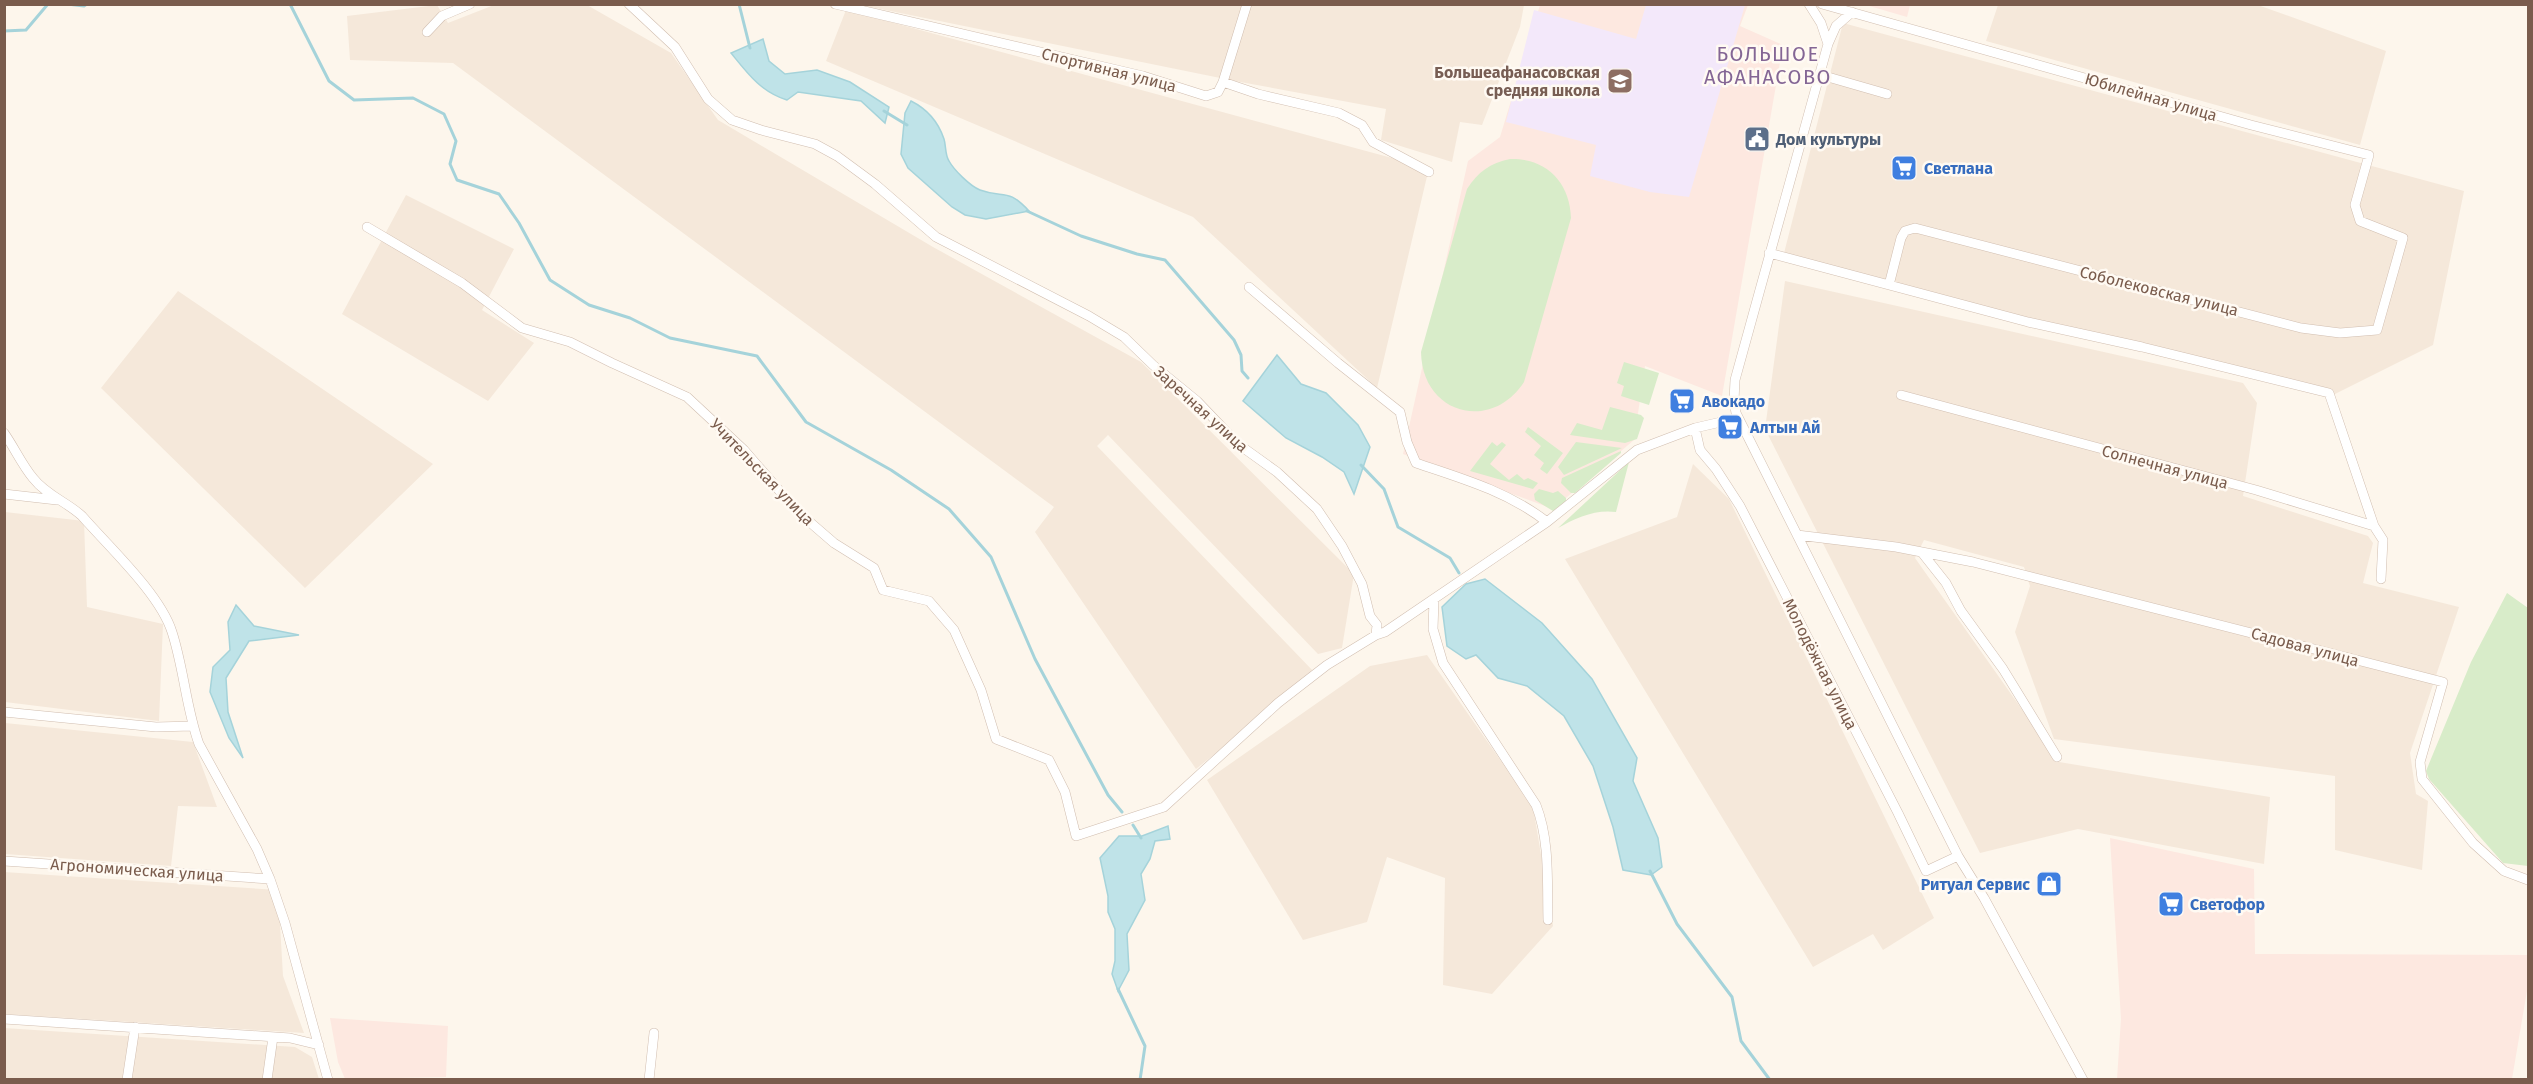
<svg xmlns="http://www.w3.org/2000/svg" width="2533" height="1084" font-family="'Fira Sans',sans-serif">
	<rect width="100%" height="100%" fill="#fdf6ec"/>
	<path fill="#f5e8da" d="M 2255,4 L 2386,51 L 2360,145 L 1986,41 L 1998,5 Z
		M 437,5 L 448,23 L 494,5 L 587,5 L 671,53 L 718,120 L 933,247 L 1141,362 L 1354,574 L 1342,648 L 1318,654 L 1108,435 L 1097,446 L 1315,673 L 1196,769 L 1035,532 L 1054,507 L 453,63 L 350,60 L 347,16 Z
		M 861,5 L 1524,5 L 1520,27 L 1482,125 L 1460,122 L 1452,162 L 1381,140 L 1386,109 L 1235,81 Z
		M 846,10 L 1429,168 L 1377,388 L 1193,217 L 826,61 Z
		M 1843,23 L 2464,191 L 2433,345 L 2333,395 L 1783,257 Z
		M 406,195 L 514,249 L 482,310 L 534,343 L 488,401 L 342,314 Z
		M 1785,281 L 2243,383 L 2257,403 L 2243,496 L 2368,536 L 2373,543 L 2363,583 L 2459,607 L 2410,753 L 2416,794 L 2428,801 L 2422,870 L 2335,850 L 2335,776 L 2054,739 L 2015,632 L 2030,586 L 2024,567 L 1924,540 L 1915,558 L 2059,762 L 2270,797 L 2264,864 L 2078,829 L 1980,853 L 1765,429 Z
		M 178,291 L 433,464 L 305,588 L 101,388 Z
		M 1693,464 L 1729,499 L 1934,918 L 1883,950 L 1873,934 L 1813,967 L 1565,559 L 1677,517 Z
		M 5,512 L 84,521 L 87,607 L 163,624 L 159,721 L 5,702 Z
		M 1427,655 L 1533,807 L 1553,926 L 1492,994 L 1443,985 L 1445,878 L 1387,857 L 1367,922 L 1303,940 L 1207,780 L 1370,666 Z
		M 5,723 L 193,742 L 217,807 L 178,806 L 171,866 L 5,854 Z
		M 4,872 L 278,890 L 283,976 L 304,1033 L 5,1014 Z
		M 4,1028 L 295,1047 L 312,1057 L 319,1079 L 5,1079 Z"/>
	<path fill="#fde8e0" d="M 1540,5 L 1748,5 L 1740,26 L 1783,45 L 1722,396 L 1645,366 L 1634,440 L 1553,509 L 1403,454 L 1468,161 L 1500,137 Z
		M 1866,5 L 1910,5 L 1907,17 Z
		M 2110,838 L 2254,869 L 2255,954 L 2528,955 L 2528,985 L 2512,1079 L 2117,1079 L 2121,1019 Z
		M 330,1018 L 448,1026 L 446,1077 L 345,1079 L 338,1062 Z"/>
	<path fill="#f3e8fa" d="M 1646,5 L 1745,5 L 1689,197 L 1650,192 L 1590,176 L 1596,145 L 1506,122 L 1534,10 L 1636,39 Z"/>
	<path fill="#d8ecc9" d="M 1510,159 C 1546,158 1570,182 1571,218 L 1524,382 C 1491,433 1422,414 1421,352 L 1467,189 C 1478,172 1490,163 1510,159 Z
		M 1624,362 L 1659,373 L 1649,405 L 1621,396 L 1624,386 L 1617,383 Z
		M 1610,407 L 1641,415 L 1644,418 L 1637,439 L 1625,443 L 1570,435 L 1577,423 L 1602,430 Z
		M 1528,427 L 1563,453 L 1547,474 L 1540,469 L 1544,463 L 1534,455 L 1541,446 L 1525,432 Z
		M 1492,442 L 1497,446 L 1502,442 L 1506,445 L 1490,464 L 1509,480 L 1517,474 L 1524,480 L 1528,478 L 1538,483 L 1533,489 L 1470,471 Z
		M 1576,442 L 1622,448 L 1564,475 L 1558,467 Z
		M 1621,451 L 1621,453 L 1575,493 L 1571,493 L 1561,483 L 1562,478 Z
		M 1629,462 L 1616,512 C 1596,509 1575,518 1558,528 Z
		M 1539,489 L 1553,493 L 1558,491 L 1566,498 L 1566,501 L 1553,511 L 1535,500 L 1534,494 Z
		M 2507,593 L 2528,608 L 2528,866 L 2503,863 L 2429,779 L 2426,771 L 2471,662 Z"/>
	<path fill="#bfe3e8" stroke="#a5d3da" stroke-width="1.5" d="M 763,39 L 769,61 L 785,74 L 817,70 L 850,82 L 889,107 L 885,123 L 861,101 L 798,92 L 787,100 C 761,92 748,74 731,53 Z
		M 911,101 C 927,109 938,121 944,139 C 946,145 945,155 949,161 C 954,170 970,186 980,190 C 1004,199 1007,187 1029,211 L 986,219 L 965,215 L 952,207 L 908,168 L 901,154 L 905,113 Z
		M 1277,355 L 1301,384 L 1326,393 L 1358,425 L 1370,447 L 1354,494 L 1344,472 L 1322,457 L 1286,438 L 1243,401 Z
		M 1485,579 L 1542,623 L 1592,679 L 1637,758 L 1633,781 L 1658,838 L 1662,867 L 1651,875 L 1623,870 L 1613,827 L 1593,766 L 1564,716 L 1527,686 L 1498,678 L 1476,655 L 1466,659 L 1447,646 L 1442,607 L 1466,584 Z
		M 236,605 L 254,626 L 299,635 L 249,641 L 226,678 L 228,712 L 243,758 L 229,738 L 210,692 L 213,667 L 230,650 L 228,622 Z
		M 1168,826 L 1170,839 L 1155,841 L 1150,859 L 1141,874 L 1145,900 L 1127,934 L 1129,970 L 1118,991 L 1112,974 L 1115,961 L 1115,929 L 1108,912 L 1108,896 L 1100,858 L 1119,836 L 1142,836 Z"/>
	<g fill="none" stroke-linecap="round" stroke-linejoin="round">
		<path stroke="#a5d3da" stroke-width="3" d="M 67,4 L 84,6 L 87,4
			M 290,4 L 329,81 L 354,100 L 413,98 L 444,114 L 456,141 L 450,164 L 457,180 L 499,194 L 519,223 L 550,280 L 589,305 L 630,318 L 670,338 L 757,356 L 806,422 L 891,470 L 949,509 L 991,557 L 1035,659 L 1108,795 L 1122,812
			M 739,4 L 750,48
			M 4,31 L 26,30 L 48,4
			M 884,111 L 907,125
			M 1027,211 L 1081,236 L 1137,254 L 1165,260 L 1234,340 L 1241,355 L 1242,371 L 1248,378
			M 1361,465 L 1384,489 L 1398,527 L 1450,558 L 1459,573
			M 1133,825 L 1141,838
			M 1650,871 L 1677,924 L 1732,997 L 1741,1041 L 1770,1080
			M 1118,989 L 1145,1046 L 1140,1080"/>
		<g stroke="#d1beb0" stroke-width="10">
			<path id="street" d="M 629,4 L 675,47 L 708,99 L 732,120 L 761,130 L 815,144 L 837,156 L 875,184 L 936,237 L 1089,316 L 1124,337 L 1153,365 L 1197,401 L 1238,444 L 1277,472 L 1317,509 L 1342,546 L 1362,584 L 1370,616 L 1377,625 L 1376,635
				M 835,4 L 1143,76 L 1206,96 L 1218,92 L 1223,82 L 1247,4
				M 1809,4 L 1821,23 L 1828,44 L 1735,380 L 1734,401 L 1736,413 L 1958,856 L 1984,898 L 2083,1080
				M 1822,4 L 2251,125 L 2369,155 L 2355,205 L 2360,221 L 2403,238 L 2377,330 L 2340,333 L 2301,328 L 1915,228 L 1905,231 L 1901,238 L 1889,285
				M 427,32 L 442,16 L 470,4
				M 1828,44 L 1836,26 L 1852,12
				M 1821,75 L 1887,94
				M 1223,82 L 1258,94 L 1339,113 L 1362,125 L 1373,142 L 1429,172
				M 367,227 L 462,283 L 522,328 L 570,342 L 612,363 L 687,397 L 744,450 L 797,511 L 834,543 L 874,568 L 883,590 L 929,601 L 954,630 L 981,690 L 996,739 L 1049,760 L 1065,792 L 1076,836 L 1164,807 L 1278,703 L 1327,665 L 1376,635 L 1385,632 L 1547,522 L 1637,450 L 1695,428 L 1738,418
				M 1769,253 L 2028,322 L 2142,347 L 2329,393 L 2374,526 L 2383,540 L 2381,579
				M 1249,287 L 1338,363 L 1400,412 L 1407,442 L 1416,463 C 1461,478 1509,492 1547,522
				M 1901,395 L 2256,490 L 2374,526
				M 1695,428 L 1700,450 L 1716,469 L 1740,506 L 1898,813 L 1926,871 L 1958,856
				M 4,433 C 14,447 22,465 33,478 C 46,495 67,502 82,516 C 109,547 160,594 172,632 C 184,669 186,708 199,744 L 257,849 L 270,879 L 285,923 L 328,1080
				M 4,494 L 57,500
				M 1797,535 L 1896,547 L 1973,562 L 2443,682 L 2420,762 L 2422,779 L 2473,843 L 2504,871 L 2528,880
				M 1923,554 L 1946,583 L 1961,611 L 2003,669 L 2057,757
				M 1434,600 L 1433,629 L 1443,663 L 1536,805 C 1550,840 1547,882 1548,920
				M 4,712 L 156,727 L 192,726
				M 4,861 L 270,879
				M 4,1019 L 290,1038 L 319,1045
				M 127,1080 L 135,1027
				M 267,1080 L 273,1037
				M 649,1080 L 654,1033"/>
		</g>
		<use href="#street" stroke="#fff" stroke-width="9"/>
	</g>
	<defs>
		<g id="school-square" transform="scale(1.35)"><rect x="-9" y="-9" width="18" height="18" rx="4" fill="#8d6e63" stroke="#fffaf3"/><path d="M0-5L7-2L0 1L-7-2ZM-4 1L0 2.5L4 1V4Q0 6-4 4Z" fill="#fff"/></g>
		<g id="civic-square" transform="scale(1.35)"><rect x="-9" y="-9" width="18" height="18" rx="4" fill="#5c6f8a" stroke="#fffaf3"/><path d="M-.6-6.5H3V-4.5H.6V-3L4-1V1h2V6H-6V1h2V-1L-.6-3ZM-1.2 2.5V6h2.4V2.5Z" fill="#fff"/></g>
		<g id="supermarket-square" transform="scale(1.35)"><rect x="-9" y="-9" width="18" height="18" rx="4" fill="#3f7fe0" stroke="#fffaf3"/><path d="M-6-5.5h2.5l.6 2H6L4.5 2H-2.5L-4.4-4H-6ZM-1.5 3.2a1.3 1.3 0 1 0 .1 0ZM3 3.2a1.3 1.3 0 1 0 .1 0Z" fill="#fff"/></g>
		<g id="shop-square" transform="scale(1.35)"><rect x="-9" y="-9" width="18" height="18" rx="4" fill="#3f7fe0" stroke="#fffaf3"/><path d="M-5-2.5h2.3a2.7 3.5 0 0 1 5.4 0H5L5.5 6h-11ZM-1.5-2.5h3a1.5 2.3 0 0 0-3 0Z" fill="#fff"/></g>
	</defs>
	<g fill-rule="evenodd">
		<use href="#school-square" x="1620" y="81"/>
		<use href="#civic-square" x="1757" y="139"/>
		<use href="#supermarket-square" x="1904" y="168"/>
		<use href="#supermarket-square" x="1682" y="401"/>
		<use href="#supermarket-square" x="1730" y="427"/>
		<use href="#shop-square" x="2049" y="884"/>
		<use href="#supermarket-square" x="2171" y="904"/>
	</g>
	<g text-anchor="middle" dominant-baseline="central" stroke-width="5" stroke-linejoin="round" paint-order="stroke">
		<g font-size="16" fill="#7a5c4d" stroke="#fffaf3">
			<text transform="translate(1109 70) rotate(14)">Спортивная улица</text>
			<text transform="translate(2151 97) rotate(16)">Юбилейная улица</text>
			<text transform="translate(2159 291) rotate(14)">Соболековская улица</text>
			<text transform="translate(1201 409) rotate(42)">Заречная улица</text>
			<text transform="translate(2165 467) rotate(15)">Солнечная улица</text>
			<text transform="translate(762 472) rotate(46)">Учительская улица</text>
			<text transform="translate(2305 647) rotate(15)">Садовая улица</text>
			<text transform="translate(1820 664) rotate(63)">Молодёжная улица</text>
			<text transform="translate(137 870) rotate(4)">Агрономическая улица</text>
		</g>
		<g font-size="16" font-weight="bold" fill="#785e54" stroke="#fffaf3" text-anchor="end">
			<text x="1600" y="72">Большеафанасовская<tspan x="1600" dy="18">средняя школа</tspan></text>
		</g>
		<g font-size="16" font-weight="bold" fill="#4e5e75" stroke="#fffaf3" text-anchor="start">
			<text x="1776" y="139">Дом культуры</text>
		</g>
		<g font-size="16" font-weight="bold" fill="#366cbe" stroke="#fffaf3" text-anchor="start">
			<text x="1924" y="168">Светлана</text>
			<text x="1702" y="401">Авокадо</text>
			<text x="1750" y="427">Алтын Ай</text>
			<text x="2030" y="884" text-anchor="end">Ритуал Сервис</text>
			<text x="2190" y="904">Светофор</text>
		</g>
		<g font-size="20" letter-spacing="1.5" fill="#846695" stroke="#fffaf3">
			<text x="1768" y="54">БОЛЬШОЕ<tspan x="1768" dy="23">АФАНАСОВО</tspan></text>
		</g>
	</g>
	<rect width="2533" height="1084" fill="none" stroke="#7a5c4d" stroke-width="12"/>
</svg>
